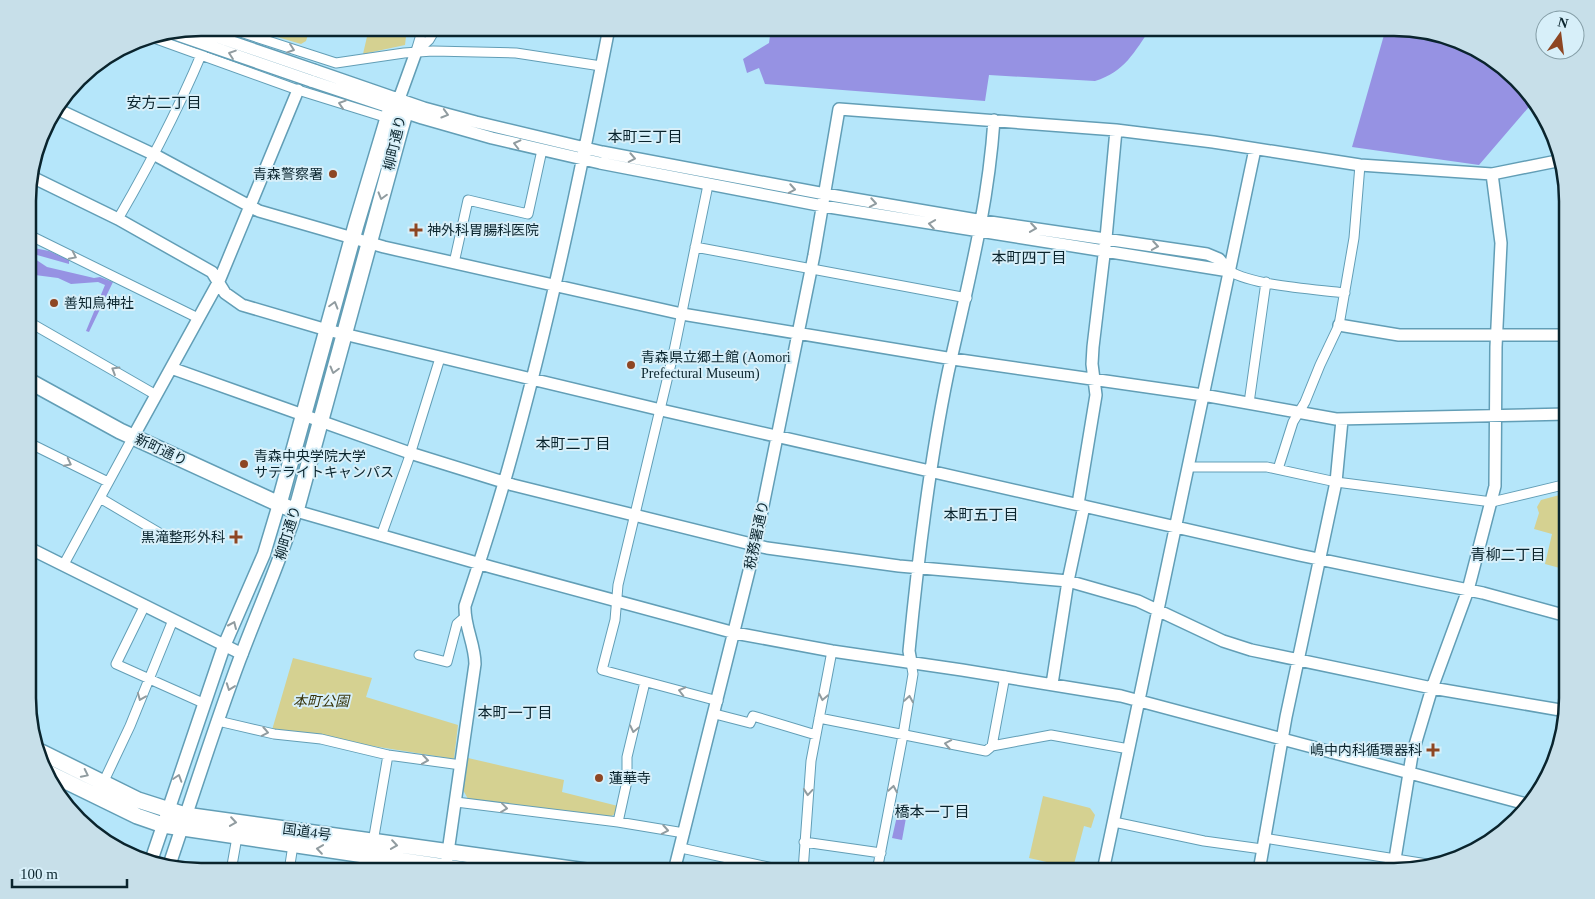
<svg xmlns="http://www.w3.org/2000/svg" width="1595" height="899" font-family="'Times New Roman','Noto Sans JP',serif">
	<rect width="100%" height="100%" fill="#b5e6fa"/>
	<path fill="#d5d191" d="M 247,28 L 310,28 L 306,41 L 301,44 Z
		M 369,28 L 407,28 L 405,45 L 363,54 Z
		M 1567,493 L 1567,570 L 1545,564 L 1552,534 L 1534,529 L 1539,513 L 1537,507 L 1541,500 Z
		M 293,658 L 372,678 L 366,697 L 458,725 L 454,759 L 272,730 Z
		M 468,758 L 564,780 L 562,792 L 618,806 L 616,813 L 609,818 L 468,799 L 463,790 Z
		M 1043,796 L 1090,808 L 1095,815 L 1091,828 L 1084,826 L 1073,868 L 1029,858 Z"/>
	<path fill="#9692e3" d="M 771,28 L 1151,28 C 1134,52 1125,72 1095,81 L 989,75 L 985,101 L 765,84 L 759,68 L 747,73 L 743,59 L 769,43 Z
		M 1386,28 L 1394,28 L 1480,51 L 1534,101 L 1479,165 L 1352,147 Z
		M 29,247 L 49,251 L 69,260 L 69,264 L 37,255 L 35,259 L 47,267 L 94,278 L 100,277 L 113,282 L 89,332 L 86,331 L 105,285 L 98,282 L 71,284 L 58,278 L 35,275 L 29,268 Z
		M 897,816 L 906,818 L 902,840 L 892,838 Z"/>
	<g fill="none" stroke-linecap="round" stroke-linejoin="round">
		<g stroke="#629eb6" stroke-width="11">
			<path id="minor" d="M 228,28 L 336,63 L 404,53 L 433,51 L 516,53 L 601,66
				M 151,37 L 298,90 L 388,118
				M 418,50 L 429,40 L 436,28
				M 416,51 L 423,28
				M 708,185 L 674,351 L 618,585 L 615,620 L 602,670 L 718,701
				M 118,219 C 154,157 186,95 212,28
				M 29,235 L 198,318
				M 695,247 L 967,298
				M 454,263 L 468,200 L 528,214 L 542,150
				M 1229,271 C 1255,286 1313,289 1345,293
				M 29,322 L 156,395
				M 1249,403 L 1266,282
				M 29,443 L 108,482
				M 1188,467 L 1267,467 L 1336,482 L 1492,502 L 1567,484
				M 1278,469 L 1293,422 L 1305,402 L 1320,365 L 1339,325 L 1354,238 L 1360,165
				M 100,498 L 161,534
				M 381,536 L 408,461 L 440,358
				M 64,564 L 133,437
				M 145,605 L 116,664 L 203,703
				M 419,655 L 447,662 L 457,624 L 465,617
				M 715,714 L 750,723 L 753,716 L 816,735
				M 819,718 L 986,751 L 992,746 L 1051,735 L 1129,749
				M 218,721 L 274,734 L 321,739 L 388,755 L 461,765
				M 992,746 L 1005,676
				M 103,783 L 130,726 L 173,620
				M 456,802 L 618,822 L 684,833
				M 618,822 L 627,781 L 627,757 L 645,682
				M 1114,822 L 1204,841 L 1262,849
				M 1264,838 L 1427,864
				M 373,842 L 388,755
				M 804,842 L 881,853
				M 681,848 L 787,871
				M 231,871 L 237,837
				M 289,871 L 293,845
				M 803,871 L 811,761 L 832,651
				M 877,871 L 903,735 L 913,674 L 911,662"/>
		</g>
		<g stroke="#629eb6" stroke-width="14">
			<path id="tertiary" d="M 314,70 L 424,108 L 476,122 L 602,152 L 825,194 L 983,221 L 1207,254 L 1219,259 L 1229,271
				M 311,81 L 422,118 L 492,138 L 600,163 L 823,206 L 1229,271
				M 399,99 L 416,52
				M 57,109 L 155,155 L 259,211 L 384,247 L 682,314 L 953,359 L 1203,395 L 1336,419 L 1567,414
				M 30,176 L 118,219 L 212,272 L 225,293 L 242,305 L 327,330 L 661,410 L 1299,555 L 1483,593 L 1567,616
				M 1339,325 L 1399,335 L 1567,335
				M 171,368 L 410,453 L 513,485 L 767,548 L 899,566 L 1068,581 L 1138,601 L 1223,641 L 1251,650 L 1432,688 L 1566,711
				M 133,437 L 219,281 L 298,90
				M 1078,504 L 1096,395 L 1092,364 L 1093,347 L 1106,238 L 1116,130
				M 296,511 L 491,567 L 735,633 L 832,651 L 962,670 L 1121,696 L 1526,804
				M 29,548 L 242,654
				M 911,662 L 909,651 C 918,558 929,465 948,373 C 967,287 988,209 994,120
				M 1052,684 L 1068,581 L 1084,506
				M 447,859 L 475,664 C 475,644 464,626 465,606 C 480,561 495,515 508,469 C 549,324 580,176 609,28
				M 674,871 L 753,555 L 814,255 L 839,109 L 1116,130 L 1213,142 L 1360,165 L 1492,174
				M 1103,871 L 1255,149
				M 1259,871 L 1286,717 L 1336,482 L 1342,420
				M 1393,871 L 1412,755 L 1432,688 L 1468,590 L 1495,486 L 1496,347 L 1501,243 L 1492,174 L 1557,161"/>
		</g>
		<g stroke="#629eb6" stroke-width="15">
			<path id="secondary" d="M 152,858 L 224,646 L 264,554 L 279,504
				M 170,863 C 193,795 214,728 239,661 C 258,610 280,562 296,511"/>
		</g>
		<g stroke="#629eb6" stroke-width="18">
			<path id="primary" d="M 29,381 L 120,431 L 279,504 L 296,511 L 399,134 L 405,113 L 399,99 L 391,108 L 356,225 L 279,504"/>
		</g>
		<g stroke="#629eb6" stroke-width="18">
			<path id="trunk" d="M 41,752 L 138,800 L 185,815 L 586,871
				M 49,773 L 137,816 L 163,825 L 472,871"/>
		</g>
		<use href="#minor" stroke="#fff" stroke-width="9"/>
		<use href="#tertiary" stroke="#fff" stroke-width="11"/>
		<use href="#secondary" stroke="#fff" stroke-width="12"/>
		<use href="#primary" stroke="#fff" stroke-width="15"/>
		<use href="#trunk" stroke="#fff" stroke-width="15"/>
		<g stroke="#629eb6" stroke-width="14" stroke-linecap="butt">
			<path id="tertiary-bridge" d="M 194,29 L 314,70
				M 172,33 L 311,81"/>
		</g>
		<use href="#tertiary-bridge" stroke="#fff" stroke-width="11"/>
	</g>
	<defs><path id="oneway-chevron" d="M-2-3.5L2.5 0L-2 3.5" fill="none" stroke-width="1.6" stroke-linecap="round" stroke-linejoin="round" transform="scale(1.25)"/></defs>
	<g stroke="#919ca0">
		<use href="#oneway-chevron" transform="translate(291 49) rotate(19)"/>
		<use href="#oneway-chevron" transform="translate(232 54) rotate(-161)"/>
		<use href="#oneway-chevron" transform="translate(342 104) rotate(-162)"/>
		<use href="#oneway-chevron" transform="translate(445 114) rotate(16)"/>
		<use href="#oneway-chevron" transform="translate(517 144) rotate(-166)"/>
		<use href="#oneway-chevron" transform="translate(632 158) rotate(11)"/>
		<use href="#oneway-chevron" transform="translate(792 189) rotate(10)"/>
		<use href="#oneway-chevron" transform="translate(382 196) rotate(106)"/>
		<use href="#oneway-chevron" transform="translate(873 203) rotate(10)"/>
		<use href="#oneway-chevron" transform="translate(932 224) rotate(-171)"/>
		<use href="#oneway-chevron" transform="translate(1033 228) rotate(8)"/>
		<use href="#oneway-chevron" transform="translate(1155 246) rotate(9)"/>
		<use href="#oneway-chevron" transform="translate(73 256) rotate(26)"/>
		<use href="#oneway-chevron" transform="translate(334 305) rotate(-74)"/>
		<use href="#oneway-chevron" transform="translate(115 370) rotate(-149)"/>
		<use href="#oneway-chevron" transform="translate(334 370) rotate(105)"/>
		<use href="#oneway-chevron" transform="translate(68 463) rotate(27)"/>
		<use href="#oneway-chevron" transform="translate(233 625) rotate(-66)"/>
		<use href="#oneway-chevron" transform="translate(230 687) rotate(110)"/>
		<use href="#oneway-chevron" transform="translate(682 691) rotate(-166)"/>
		<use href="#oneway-chevron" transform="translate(141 697) rotate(112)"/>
		<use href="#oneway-chevron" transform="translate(823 697) rotate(101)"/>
		<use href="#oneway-chevron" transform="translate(909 699) rotate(-81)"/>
		<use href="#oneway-chevron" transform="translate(634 729) rotate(103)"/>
		<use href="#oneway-chevron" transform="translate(265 732) rotate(11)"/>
		<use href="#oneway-chevron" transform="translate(948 744) rotate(-169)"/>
		<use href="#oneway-chevron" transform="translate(425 760) rotate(8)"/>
		<use href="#oneway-chevron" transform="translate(85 774) rotate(26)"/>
		<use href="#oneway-chevron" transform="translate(178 778) rotate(-72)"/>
		<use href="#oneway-chevron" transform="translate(893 789) rotate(-80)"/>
		<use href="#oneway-chevron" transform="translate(808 792) rotate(95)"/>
		<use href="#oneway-chevron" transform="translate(504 808) rotate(7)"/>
		<use href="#oneway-chevron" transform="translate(233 822) rotate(8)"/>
		<use href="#oneway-chevron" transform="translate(665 830) rotate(10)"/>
		<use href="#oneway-chevron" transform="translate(394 845) rotate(8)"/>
		<use href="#oneway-chevron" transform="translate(320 849) rotate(-172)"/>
	</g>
	<g fill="#8e4623" stroke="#d7eff9" stroke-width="2">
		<circle cx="333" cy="174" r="5"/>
		<path d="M413.5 222.5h5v5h5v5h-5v5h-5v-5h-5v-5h5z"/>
		<circle cx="54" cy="303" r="5"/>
		<circle cx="631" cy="365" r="5"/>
		<circle cx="244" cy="464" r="5"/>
		<path d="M233.5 529.5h5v5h5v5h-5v5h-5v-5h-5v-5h5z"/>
		<path d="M1430.5 742.5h5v5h5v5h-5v5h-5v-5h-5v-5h5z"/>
		<circle cx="599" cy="778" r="5"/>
	</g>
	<g text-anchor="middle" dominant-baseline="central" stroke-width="4" stroke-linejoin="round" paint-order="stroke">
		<g font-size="14" fill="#0a242d" stroke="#d7eff9">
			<text transform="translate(395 143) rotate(-77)">柳町通り</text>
			<text transform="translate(161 450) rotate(25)">新町通り</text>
			<text transform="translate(288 533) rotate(-73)">柳町通り</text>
			<text transform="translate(757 535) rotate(-78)">税務署通り</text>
			<text transform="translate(307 832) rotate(8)">国道4号</text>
		</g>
		<g font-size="14" fill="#0a242d" stroke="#d7eff9" text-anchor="start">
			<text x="323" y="174" text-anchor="end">青森警察署</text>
			<text x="427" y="230">神外科胃腸科医院</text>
			<text x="64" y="303">善知鳥神社</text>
			<text x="641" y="357">青森県立郷土館 (Aomori<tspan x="641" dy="16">Prefectural Museum)</tspan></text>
			<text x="254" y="456">青森中央学院大学<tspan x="254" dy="16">サテライトキャンパス</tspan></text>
			<text x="225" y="537" text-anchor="end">黒滝整形外科</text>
			<text x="1422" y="750" text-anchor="end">嶋中内科循環器科</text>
			<text x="609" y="778">蓮華寺</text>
		</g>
		<g font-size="14" font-style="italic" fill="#37340b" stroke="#d7eff9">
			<text x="321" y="701">本町公園</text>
		</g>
		<g font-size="15" fill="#0a242d" stroke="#d7eff9">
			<text x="164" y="103">安方二丁目</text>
			<text x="645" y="137">本町三丁目</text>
			<text x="1029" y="258">本町四丁目</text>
			<text x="573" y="444">本町二丁目</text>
			<text x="981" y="515">本町五丁目</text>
			<text x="1508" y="555">青柳二丁目</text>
			<text x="515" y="713">本町一丁目</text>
			<text x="932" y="812">橋本一丁目</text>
		</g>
	</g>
	<path d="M0 0H1595V899H0ZM201 36H1394A165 165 0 0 1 1559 201V698A165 165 0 0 1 1394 863H201A165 165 0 0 1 36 698V201A165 165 0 0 1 201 36Z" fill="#c7dfe9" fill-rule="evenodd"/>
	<path fill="none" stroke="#0a242d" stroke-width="2.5" d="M201 36H1394A165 165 0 0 1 1559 201V698A165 165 0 0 1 1394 863H201A165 165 0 0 1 36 698V201A165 165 0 0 1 201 36Z"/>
	<g transform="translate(1560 35) rotate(14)"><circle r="24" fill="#d7eff9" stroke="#859ea7"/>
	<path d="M0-4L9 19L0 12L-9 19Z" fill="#8e4623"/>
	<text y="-8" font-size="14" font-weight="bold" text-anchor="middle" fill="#0a242d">N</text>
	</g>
	<path d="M12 879v8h115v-8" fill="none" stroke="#0a242d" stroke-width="2.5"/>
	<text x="20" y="879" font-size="15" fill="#0a242d" stroke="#d7eff9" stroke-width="4" paint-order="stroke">100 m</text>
</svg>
